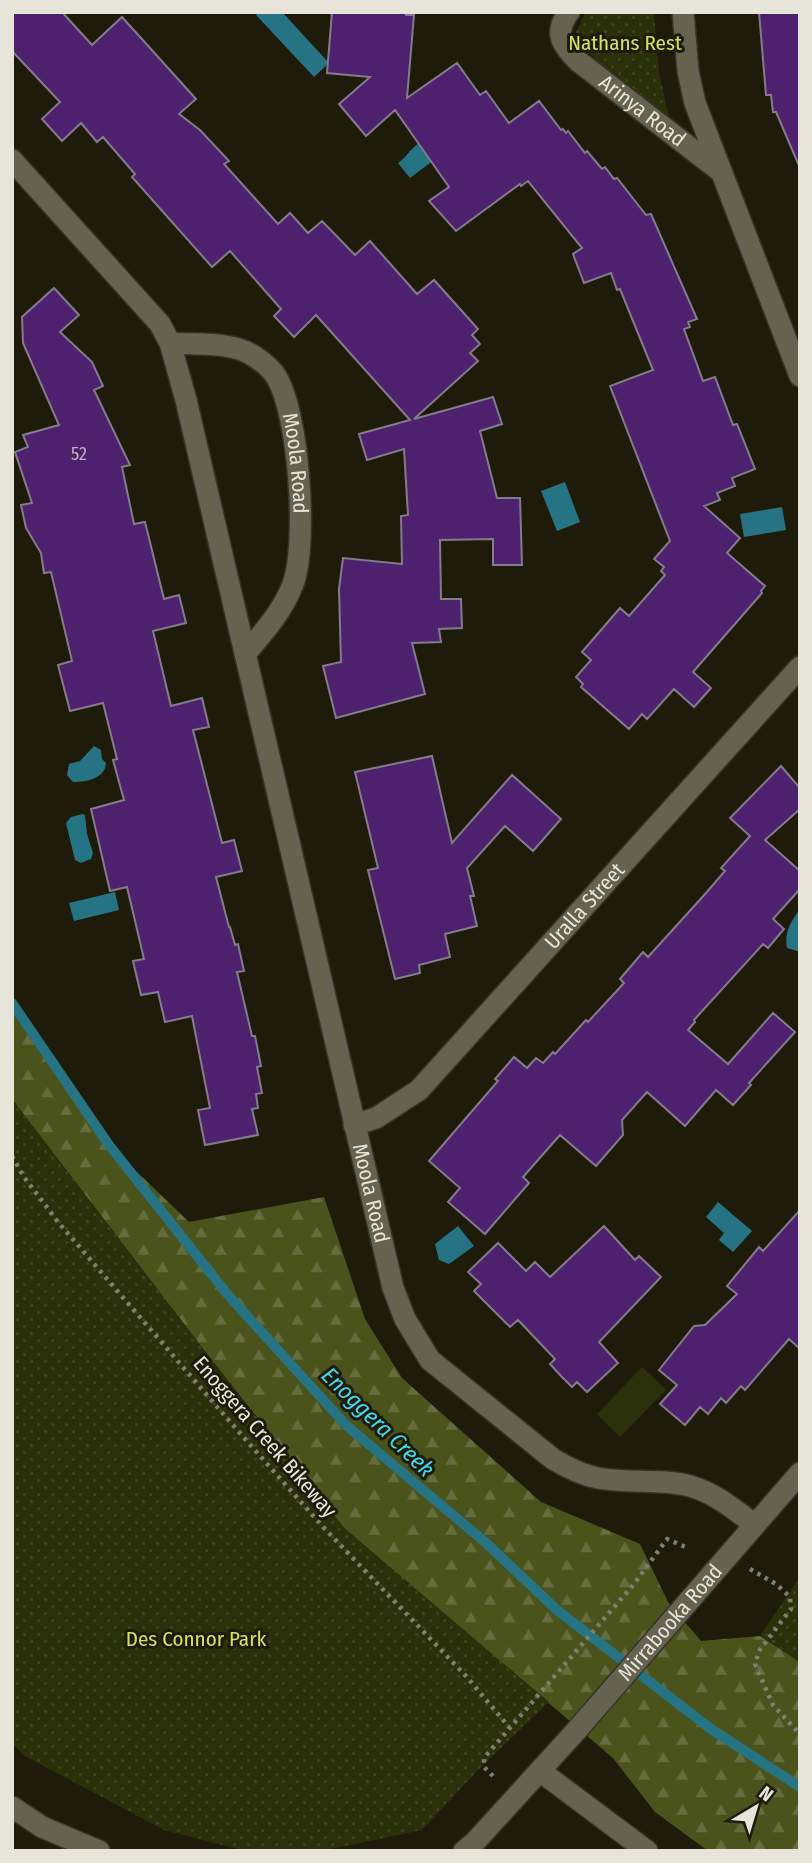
<svg xmlns="http://www.w3.org/2000/svg" width="812" height="1863" font-family="'Fira Sans Condensed',sans-serif">
	<defs>
		<pattern id="forest-firs" width="22" height="20" patternUnits="userSpaceOnUse" patternTransform="scale(1.75)"><rect width="22" height="20" fill="#4b531d"/><path d="M5 1l3.5 6h-7zM16 11l3.5 6h-7z" fill="#656c3d"/></pattern>
		<pattern id="park-dots" width="8" height="8" patternUnits="userSpaceOnUse" patternTransform="scale(1.75)"><rect width="8" height="8" fill="#2a3009"/><path d="M2 2h.1M6 6h.1" fill="none" stroke="#3f4420" stroke-width="1.8" stroke-linecap="round"/></pattern>
	</defs>
	<rect width="100%" height="100%" fill="#1f1b0b"/>
	<path fill="#2a3009" d="M 642,1367 L 666,1390 L 620,1437 L 597,1414 Z"/>
	<path fill="url(#forest-firs)" d="M 12,1003 L 109,1145 L 189,1222 L 324,1197 L 365,1319 L 402,1378 L 541,1502 L 640,1544 L 668,1602 L 701,1641 L 760,1636 L 800,1662 L 800,1851 L 708,1851 L 655,1812 L 613,1758 L 344,1528 L 197,1341 L 12,1099 Z"/>
	<path fill="url(#park-dots)" d="M 586,12 L 654,12 L 659,73 L 669,117 C 648,101 581,56 576,32 Z
		M 12,1099 L 197,1341 L 344,1528 L 549,1702 L 478,1770 L 422,1830 L 322,1851 L 245,1851 L 164,1830 L 25,1756 L 12,1743 Z
		M 800,1577 L 800,1662 L 760,1636 Z"/>
	<path fill="#267483" d="M 259,12 L 282,12 L 329,63 L 314,77 L 256,15 Z
		M 418,144 L 442,154 L 410,178 L 398,163 C 407,157 409,150 418,144 Z
		M 565,482 L 580,522 L 557,531 L 541,491 Z
		M 782,507 L 786,530 L 744,537 L 740,514 Z
		M 94,746 L 101,750 L 102,759 L 106,763 C 105,779 86,782 73,782 L 67,775 L 69,764 L 80,761 Z
		M 82,814 L 85,815 L 87,834 L 93,853 L 91,859 L 81,863 L 75,860 L 66,823 L 71,817 Z
		M 115,892 L 119,910 L 74,921 L 69,903 Z
		M 800,909 L 800,952 L 787,948 C 784,931 791,922 800,909 Z
		M 718,1202 L 752,1231 L 733,1252 L 719,1240 L 724,1233 L 706,1217 Z
		M 458,1226 L 474,1246 L 449,1264 L 439,1260 L 435,1244 Z"/>
	<g fill="none" stroke-linecap="round" stroke-linejoin="round">
		<path stroke="#267483" stroke-width="10" d="M 12,1003 L 109,1145 L 228,1295 L 347,1426 L 485,1542 L 557,1610 L 711,1729 L 800,1787"/>
	</g>
	<path fill="#4d216d" stroke="#837b8c" stroke-width="2" d="M 12,12 L 62,12 L 92,45 L 122,17 L 196,99 L 179,114 L 200,130 L 229,161 L 224,164 L 278,224 L 290,213 L 308,233 L 322,221 L 355,255 L 370,241 L 417,294 L 434,280 L 478,329 L 472,335 L 480,344 L 470,353 L 478,361 L 414,419 L 493,397 L 502,424 L 480,431 L 497,498 L 520,498 L 522,565 L 493,565 L 493,539 L 440,540 L 441,599 L 461,599 L 462,628 L 439,629 L 441,642 L 412,643 L 425,694 L 336,718 L 323,666 L 341,662 L 339,589 L 343,558 L 402,564 L 401,516 L 408,515 L 404,449 L 367,460 L 359,434 L 410,420 L 316,315 L 294,337 L 274,316 L 281,309 L 230,251 L 212,267 L 132,177 L 135,174 L 103,137 L 97,142 L 81,123 L 62,141 L 42,119 L 60,102 L 12,51 Z
		M 332,12 L 406,12 L 406,15 L 414,15 L 407,98 L 457,63 L 480,95 L 486,91 L 509,123 L 539,101 L 561,130 L 563,129 L 566,133 L 568,131 L 585,153 L 587,151 L 602,169 L 605,167 L 614,179 L 617,178 L 646,215 L 651,214 L 697,319 L 688,322 L 690,327 L 684,329 L 703,381 L 715,377 L 733,425 L 737,424 L 755,469 L 732,478 L 735,486 L 717,493 L 720,500 L 704,506 L 740,538 L 727,553 L 765,586 L 761,591 L 762,593 L 693,672 L 711,688 L 694,707 L 674,689 L 647,719 L 642,714 L 629,729 L 581,687 L 583,684 L 576,677 L 591,660 L 582,652 L 620,608 L 629,616 L 665,575 L 661,571 L 664,567 L 654,559 L 670,541 L 610,386 L 653,370 L 620,289 L 617,290 L 611,273 L 584,283 L 573,254 L 582,248 L 528,181 L 521,186 L 520,184 L 456,231 L 429,201 L 449,187 L 395,110 L 366,136 L 339,104 L 370,77 L 327,73 Z
		M 759,12 L 800,12 L 800,168 L 776,112 L 773,112 L 771,95 L 766,95 Z
		M 54,288 L 79,315 L 60,332 L 92,362 L 103,386 L 94,390 L 130,465 L 122,467 L 134,524 L 145,522 L 164,599 L 179,595 L 186,623 L 153,631 L 171,706 L 202,698 L 209,727 L 193,730 L 222,843 L 234,840 L 242,871 L 216,877 L 229,927 L 230,927 L 235,945 L 238,944 L 244,971 L 237,972 L 252,1036 L 255,1036 L 261,1066 L 257,1067 L 262,1093 L 256,1094 L 258,1108 L 252,1109 L 258,1135 L 205,1145 L 198,1110 L 210,1108 L 192,1016 L 165,1022 L 158,992 L 141,995 L 133,961 L 144,959 L 127,887 L 110,891 L 91,809 L 124,800 L 113,760 L 117,759 L 103,703 L 70,711 L 58,665 L 72,661 L 51,572 L 44,573 L 41,553 L 26,528 L 21,505 L 32,503 L 15,452 L 28,447 L 23,435 L 59,425 L 23,343 L 22,317 Z
		M 432,756 L 452,843 L 512,775 L 561,819 L 533,851 L 505,826 L 467,868 L 474,896 L 470,896 L 477,926 L 445,934 L 450,957 L 419,965 L 420,973 L 395,979 L 368,870 L 378,868 L 355,772 Z
		M 781,766 L 800,788 L 800,809 L 765,840 L 800,871 L 800,889 L 773,919 L 784,929 L 768,948 L 763,944 L 694,1020 L 695,1022 L 688,1030 L 728,1064 L 773,1013 L 795,1032 L 749,1083 L 751,1085 L 733,1105 L 716,1090 L 685,1126 L 647,1092 L 622,1120 L 623,1135 L 596,1166 L 560,1135 L 523,1177 L 529,1183 L 485,1234 L 448,1202 L 460,1188 L 429,1161 L 498,1081 L 495,1079 L 514,1057 L 527,1068 L 536,1058 L 543,1063 L 553,1052 L 555,1054 L 586,1020 L 588,1022 L 624,983 L 620,979 L 643,952 L 648,957 L 706,893 L 725,871 L 721,868 L 750,836 L 730,818 Z
		M 800,1210 L 800,1349 L 789,1339 L 745,1390 L 741,1386 L 726,1403 L 721,1398 L 708,1414 L 700,1407 L 685,1425 L 660,1404 L 677,1385 L 659,1370 L 694,1326 L 705,1325 L 737,1294 L 727,1286 L 759,1247 L 763,1251 Z
		M 604,1226 L 635,1260 L 639,1256 L 661,1277 L 599,1342 L 618,1363 L 587,1392 L 577,1382 L 572,1387 L 561,1376 L 550,1364 L 555,1359 L 518,1320 L 510,1327 L 474,1291 L 481,1284 L 468,1272 L 498,1243 L 526,1271 L 535,1262 L 550,1277 Z"/>
	<g fill="none" stroke-linecap="round" stroke-linejoin="round">
		<g stroke="#35322c" stroke-width="24">
			<g id="minor">
				<path id="s1" d="M 569,12 C 553,33 562,44 578,61 L 720,171"/>
				<path d="M 683,12 L 688,71 L 695,103 L 800,376"/>
				<path id="s2" d="M 12,160 L 160,324 L 170,343 L 186,400 L 393,1288 L 405,1319 L 430,1360 L 553,1459 C 568,1468 582,1475 598,1478 C 628,1484 660,1478 690,1486 C 715,1493 735,1510 755,1525"/>
				<path id="s3" d="M 170,343 C 196,345 232,341 254,356 C 263,362 272,369 277,378 C 299,416 308,543 293,584 C 283,611 263,633 245,654"/>
				<path id="s4" d="M 354,1125 L 376,1118 L 419,1090 L 800,667"/>
				<path d="M 540,1771 L 647,1851"/>
				<path d="M 12,1807 L 42,1827 L 99,1851"/>
				<path id="s5" d="M 464,1851 L 474,1843 L 576,1731 L 800,1473"/>
			</g>
		</g>
		<path stroke="#817d70" stroke-width="4.5" stroke-dasharray="3.5 5" stroke-linecap="butt" d="M 12,1156 L 24,1177 L 58,1222 L 238,1431 L 324,1528 L 466,1676 L 509,1727
			M 750,1569 L 776,1584 L 790,1597 L 791,1609 L 759,1651 L 755,1664 L 773,1705 L 800,1734
			M 493,1776 L 484,1767 L 484,1758 L 634,1584 L 667,1539 L 688,1548"/>
		<use href="#minor" stroke="#666250" stroke-width="21"/>
	</g>
	<g text-anchor="middle" dominant-baseline="central" stroke-width="6" stroke-linejoin="round" paint-order="stroke">
		<g font-size="18" fill="#c0b3bf">
			<text x="79" y="454">52</text>
		</g>
		<g font-size="21" fill="#d0e45f" stroke="#1f1b0b">
			<text x="625" y="43">Nathans Rest</text>
			<text x="196" y="1639">Des Connor Park</text>
		</g>
		<g font-size="21" fill="#e7e4da" stroke="#1f1b0b">
			<text stroke="none"><textPath href="#s1" startOffset="138">Arinya Road</textPath></text>
			<text stroke="none"><textPath href="#s3" startOffset="206">Moola Road</textPath></text>
			<text stroke="none"><textPath href="#s4" startOffset="322">Uralla Street</textPath></text>
			<text stroke="none"><textPath href="#s2" startOffset="1116">Moola Road</textPath></text>
			<text transform="translate(265 1437) rotate(49)">Enoggera Creek Bikeway</text>
			<text stroke="none"><textPath href="#s5" startOffset="308">Mirrabooka Road</textPath></text>
		</g>
		<g font-size="23" font-style="italic" fill="#41d7f2" stroke="#1f1b0b">
			<text transform="translate(378 1422) rotate(44)">Enoggera Creek</text>
		</g>
	</g>
	<rect width="812" height="1863" fill="none" stroke="#e7e4da" stroke-width="28"/>
	<g transform="translate(756 1807) rotate(38)" stroke="#1f1b0b" stroke-width="5" paint-order="stroke">
	<path d="M0-5L12 26L0 18L-12 26Z" fill="#e7e4da"/>
	<text y="-10" font-size="19" font-weight="bold" text-anchor="middle" fill="#e7e4da">N</text>
	</g>
</svg>
